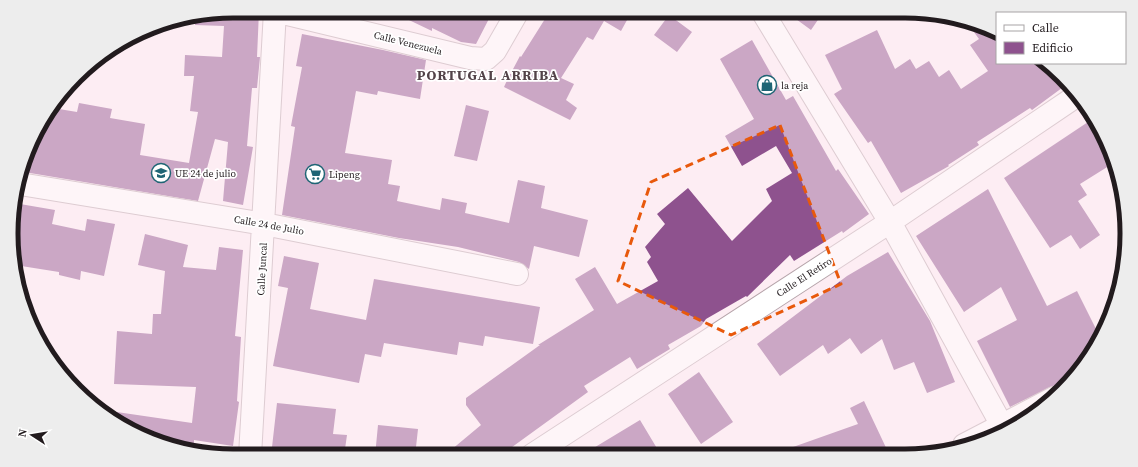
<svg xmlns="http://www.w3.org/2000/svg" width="1138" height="467" font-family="'Source Serif 4',serif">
	<rect width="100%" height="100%" fill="#fdedf3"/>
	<path fill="#8e528e" d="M 234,11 L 259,11 L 257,57 L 260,57 L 257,88 L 252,88 L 247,146 L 253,147 L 243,205 L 223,201 L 228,142 L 215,139 L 198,201 L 24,172 L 41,122 L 53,108 L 77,112 L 79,103 L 112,109 L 110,118 L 145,124 L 140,155 L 189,163 L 198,112 L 190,111 L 194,76 L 184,76 L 185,55 L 222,57 L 224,26 L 195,25 L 194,18 Z
		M 390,11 L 493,11 L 476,44 L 461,42 L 432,28 L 432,31 Z
		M 550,11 L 632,11 L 621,31 L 604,21 L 593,40 L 587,37 L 561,78 L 574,84 L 566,100 L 577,108 L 570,120 L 504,87 L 510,74 L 517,75 L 517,73 L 512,71 L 520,56 L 521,57 Z
		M 785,11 L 824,11 L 811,30 Z
		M 669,15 L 692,32 L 677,52 L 654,35 Z
		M 966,21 L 976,23 L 997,35 L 997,63 L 1046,63 L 1051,66 L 1066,85 L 1032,110 L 1030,108 L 977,142 L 979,145 L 948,165 L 949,166 L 901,193 L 871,141 L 868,143 L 834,94 L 842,89 L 825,55 L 877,30 L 895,69 L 910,59 L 916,69 L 929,61 L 939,77 L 949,70 L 961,89 L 988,71 L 970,45 L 979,39 Z
		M 302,34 L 383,50 L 426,60 L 420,99 L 378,91 L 377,95 L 356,91 L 345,153 L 392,160 L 388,184 L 400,186 L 397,201 L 440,210 L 442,198 L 467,203 L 465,213 L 509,223 L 518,180 L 545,186 L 541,208 L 588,220 L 579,257 L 534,246 L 529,269 L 519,262 L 458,247 L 399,238 L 282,215 L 295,127 L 291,126 L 302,67 L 296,66 Z
		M 752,40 L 786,100 L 793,96 L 836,171 L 838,169 L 869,214 L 843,233 L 842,231 L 794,261 L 790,255 L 747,297 L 746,296 L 706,319 L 701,326 L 668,345 L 670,349 L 637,369 L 630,357 L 584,386 L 588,392 L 501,455 L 445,455 L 481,425 L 466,405 L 466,398 L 540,345 L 538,345 L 594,310 L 575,279 L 595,267 L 617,304 L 658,281 L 647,262 L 651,257 L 645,247 L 665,224 L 657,214 L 688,188 L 732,241 L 772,201 L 766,189 L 792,173 L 776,146 L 742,166 L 725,136 L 754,119 L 720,59 Z
		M 466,105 L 489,111 L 477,161 L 454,156 Z
		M 1091,120 L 1099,132 L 1101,131 L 1104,135 L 1112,164 L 1080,184 L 1087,195 L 1078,201 L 1100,235 L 1080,249 L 1071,235 L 1050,248 L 1004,178 Z
		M 988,189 L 1047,306 L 1077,291 L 1100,337 L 1090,357 L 1073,376 L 1010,407 L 977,341 L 1017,320 L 1001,287 L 964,312 L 916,236 Z
		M 20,204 L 55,210 L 52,224 L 85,231 L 87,219 L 115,224 L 104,276 L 81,271 L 80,280 L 59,275 L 59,272 L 15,265 L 14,239 Z
		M 145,234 L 188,245 L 183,267 L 216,270 L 219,247 L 243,250 L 235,336 L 241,337 L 237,401 L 239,402 L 233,446 L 194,440 L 194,444 L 167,440 L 166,445 L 162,444 L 102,412 L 103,410 L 192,423 L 196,387 L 114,384 L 117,331 L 152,334 L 153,314 L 161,314 L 165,271 L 138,265 Z
		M 888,252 L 930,321 L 955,382 L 927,393 L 914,362 L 894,370 L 882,339 L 861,354 L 850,338 L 828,354 L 823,345 L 780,376 L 757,344 L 847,276 Z
		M 284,256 L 319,263 L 310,309 L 366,320 L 374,279 L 540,307 L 533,344 L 485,336 L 483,346 L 459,342 L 457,355 L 384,343 L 381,357 L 365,354 L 359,383 L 273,366 L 288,288 L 278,286 Z
		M 699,372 L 733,422 L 701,444 L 668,394 Z
		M 864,401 L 889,454 L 872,454 L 870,449 L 856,454 L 779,454 L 779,452 L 858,424 L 850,408 Z
		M 277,403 L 336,409 L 333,434 L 347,435 L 344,456 L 271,456 Z
		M 640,420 L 661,455 L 582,455 Z
		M 378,425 L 418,429 L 415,456 L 375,456 Z"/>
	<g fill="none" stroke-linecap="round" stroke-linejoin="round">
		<g stroke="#b7a5ab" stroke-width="24">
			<path id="minor" d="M 275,11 L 470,58 L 486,59 L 495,51 L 518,11
				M 762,11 L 890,222 L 1005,431
				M 20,184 L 264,224 L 517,274
				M 964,445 L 1054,398
				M 532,455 L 890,222 L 1075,97
				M 250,456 L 275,11"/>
		</g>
		<use href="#minor" stroke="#fff" stroke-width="22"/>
	</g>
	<path d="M0 0H1138V467H0ZM 780,125 L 841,284 L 731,335 L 618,281 L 651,182 Z" fill="#fdedf3" fill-opacity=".55" fill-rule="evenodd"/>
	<path fill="none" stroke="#e8590c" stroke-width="3" stroke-dasharray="8 5" stroke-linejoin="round" d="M 780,125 L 841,284 L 731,335 L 618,281 L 651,182 Z"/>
	<defs>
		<g id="shop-ring" transform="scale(1)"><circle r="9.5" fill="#fff" stroke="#1f6575" stroke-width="1.5"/><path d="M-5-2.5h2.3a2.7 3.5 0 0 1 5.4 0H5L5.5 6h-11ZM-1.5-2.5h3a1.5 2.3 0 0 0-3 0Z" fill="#1f6575"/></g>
		<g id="school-ring" transform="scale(1)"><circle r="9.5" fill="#fff" stroke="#1f6575" stroke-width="1.5"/><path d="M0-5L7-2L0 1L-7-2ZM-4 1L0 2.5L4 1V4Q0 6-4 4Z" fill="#1f6575"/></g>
		<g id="supermarket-ring" transform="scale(1)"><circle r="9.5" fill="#fff" stroke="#1f6575" stroke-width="1.5"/><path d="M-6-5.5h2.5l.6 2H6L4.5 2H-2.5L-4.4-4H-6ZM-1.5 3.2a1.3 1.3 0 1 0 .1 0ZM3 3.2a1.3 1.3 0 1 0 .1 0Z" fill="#1f6575"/></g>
	</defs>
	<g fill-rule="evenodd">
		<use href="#shop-ring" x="767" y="85"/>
		<use href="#school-ring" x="161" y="173"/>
		<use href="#supermarket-ring" x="315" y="174"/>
	</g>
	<g text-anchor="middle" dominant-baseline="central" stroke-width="3.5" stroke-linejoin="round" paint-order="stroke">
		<g font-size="10" fill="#221b1e" stroke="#fff">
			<text transform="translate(408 43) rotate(14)">Calle Venezuela</text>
			<text transform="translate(269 225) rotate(10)">Calle 24 de Julio</text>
			<text transform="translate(262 269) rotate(-87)">Calle Juncal</text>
			<text transform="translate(804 277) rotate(-33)">Calle El Retiro</text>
		</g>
		<g font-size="10" fill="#221b1e" stroke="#fff" text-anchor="start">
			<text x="781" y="85">la reja</text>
			<text x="175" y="173">UE 24 de julio</text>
			<text x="329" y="174">Lipeng</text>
		</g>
		<g font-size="14" font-weight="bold" letter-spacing="1" fill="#524248" stroke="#fff">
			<text x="488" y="75">PORTUGAL ARRIBA</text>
		</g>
	</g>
	<path d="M0 0H1138V467H0ZM233 18H905A215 215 0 0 1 1120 233V234A215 215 0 0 1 905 449H233A215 215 0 0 1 18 234V233A215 215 0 0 1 233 18Z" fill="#ededed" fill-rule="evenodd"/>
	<path fill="none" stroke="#221b1e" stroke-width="5" d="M233 18H905A215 215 0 0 1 1120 233V234A215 215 0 0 1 905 449H233A215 215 0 0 1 18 234V233A215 215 0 0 1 233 18Z"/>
	<rect x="996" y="12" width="130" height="52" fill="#ffffff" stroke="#a7a4a5"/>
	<rect x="1004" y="25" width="20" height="6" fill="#ffffff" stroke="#a7a4a5"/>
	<text x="1032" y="32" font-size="12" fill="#221b1e">Calle</text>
	<rect x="1004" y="42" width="20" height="12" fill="#8e528e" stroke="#a7a4a5"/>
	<text x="1032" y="52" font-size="12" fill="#221b1e">Edificio</text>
	<g transform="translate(32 435) rotate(282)" stroke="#ffffff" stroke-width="3" paint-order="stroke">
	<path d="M0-3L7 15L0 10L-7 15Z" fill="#221b1e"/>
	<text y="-6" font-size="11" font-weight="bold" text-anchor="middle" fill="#221b1e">N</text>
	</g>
</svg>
